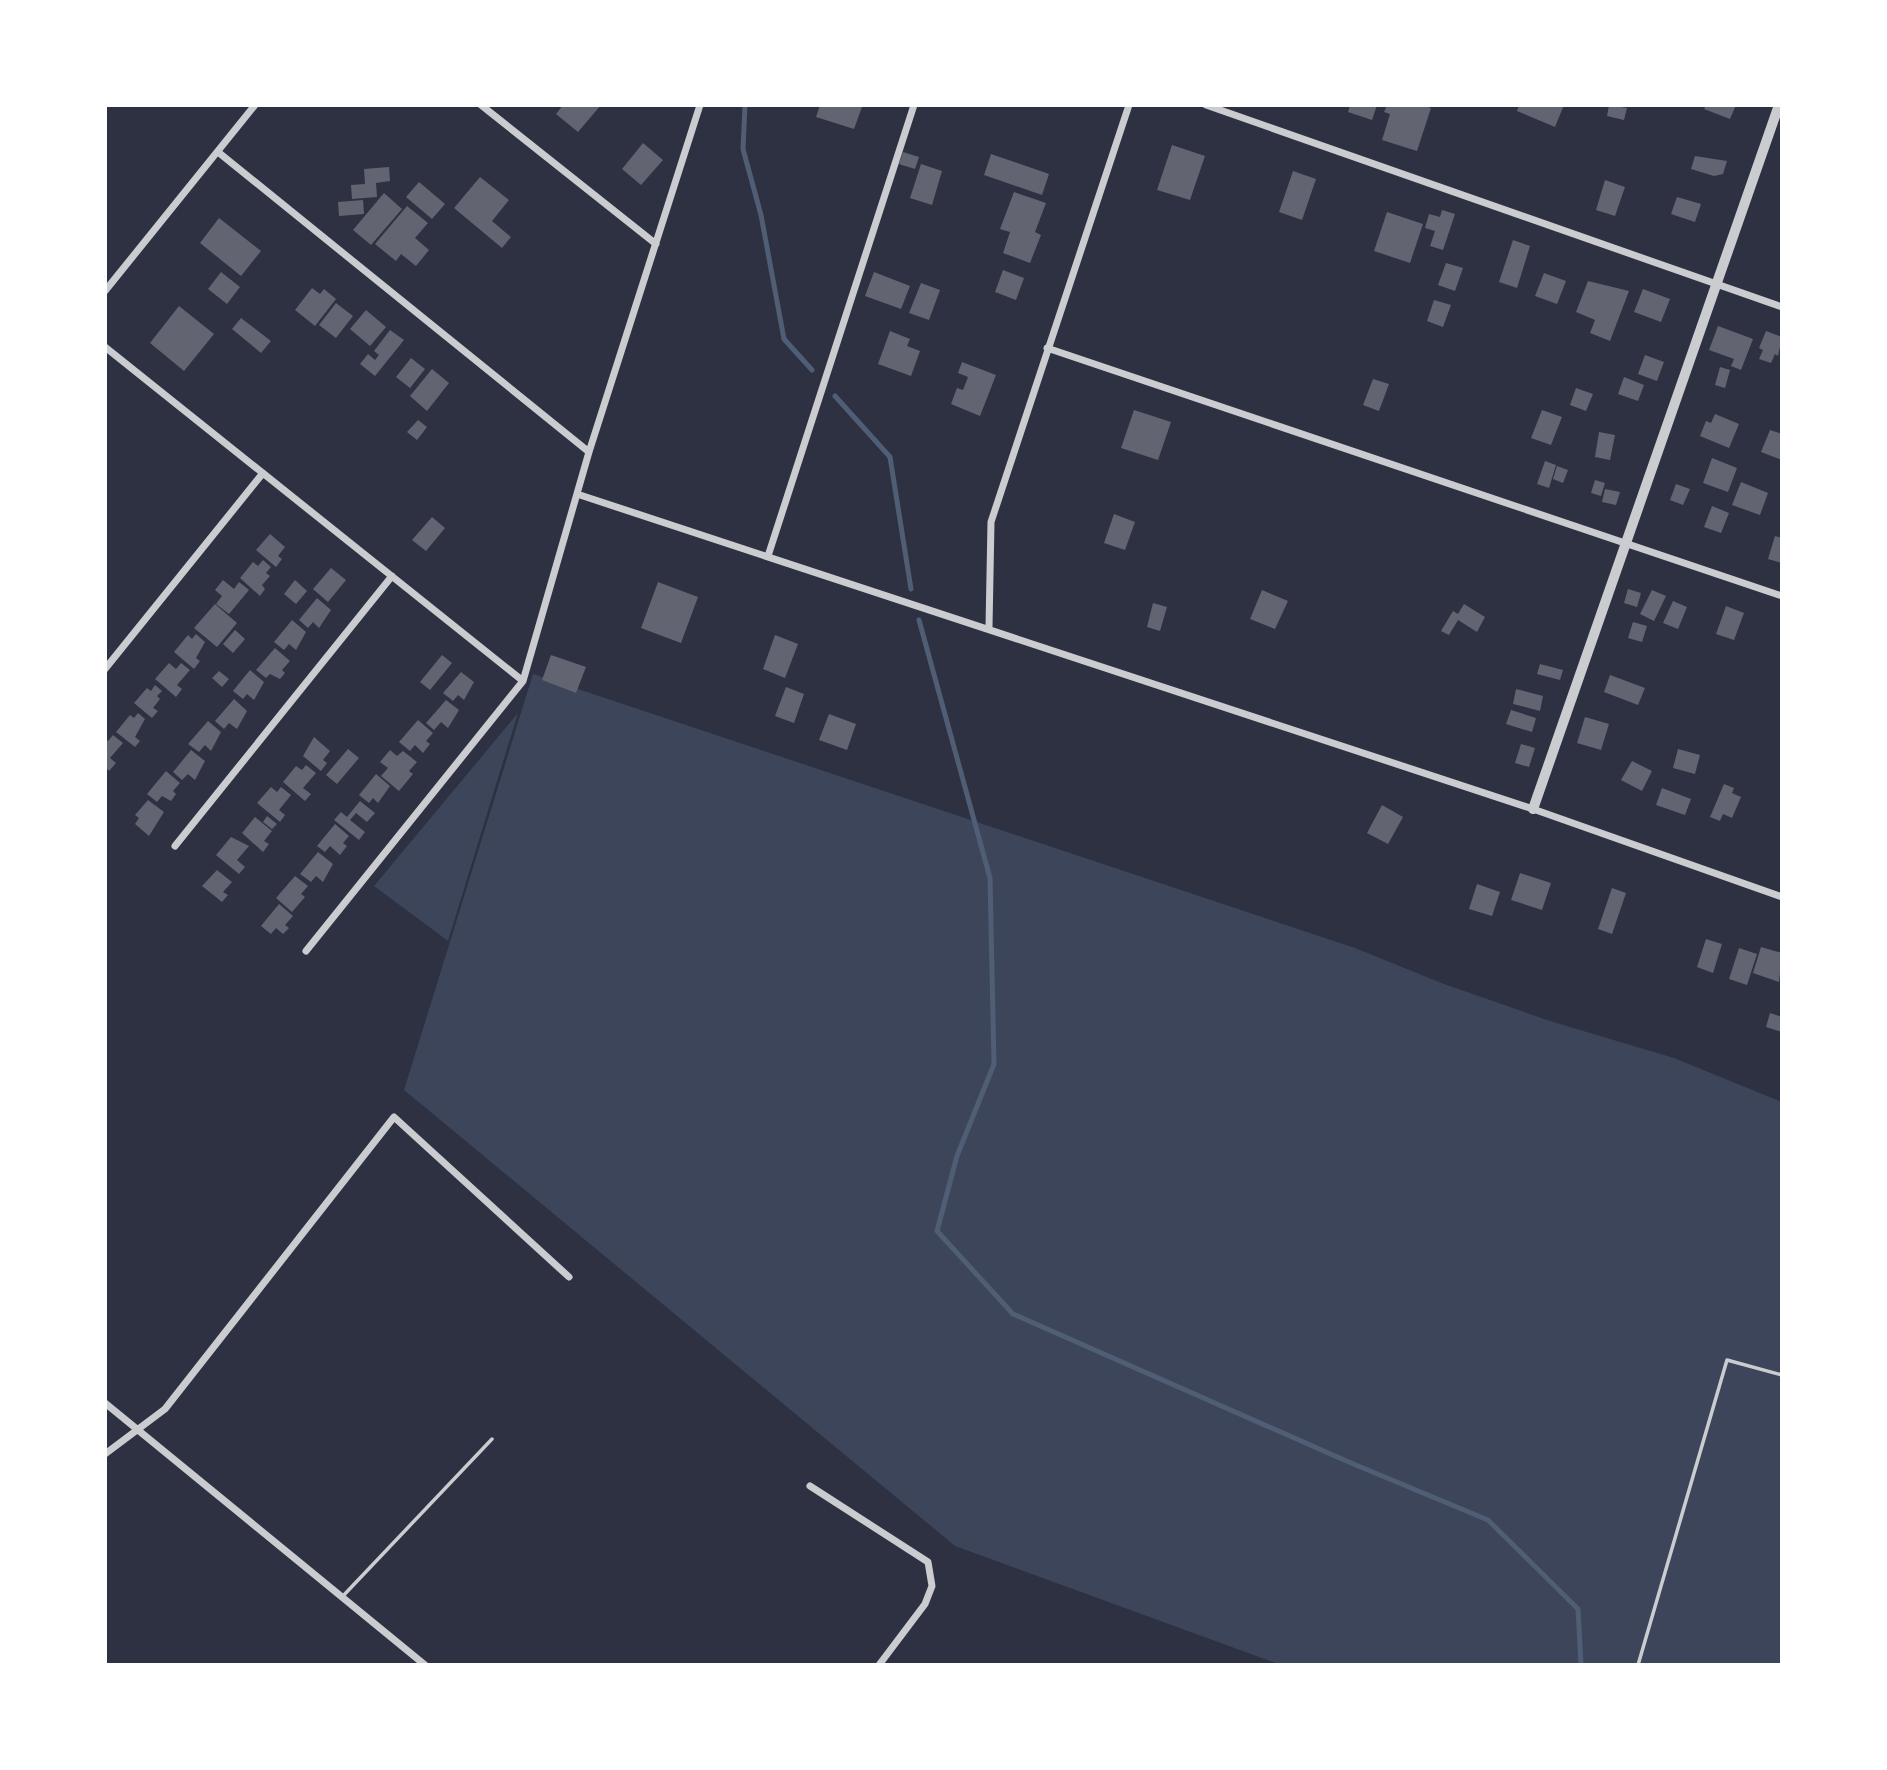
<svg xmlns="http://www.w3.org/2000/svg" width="1887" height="1770" font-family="Helvetica,sans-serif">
	<rect width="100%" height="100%" fill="#2d3142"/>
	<path fill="#3c4559" d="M 533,674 L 1355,948 L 1444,984 L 1550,1021 L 1674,1058 L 1782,1102 L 1782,1665 L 1281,1665 L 955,1546 L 404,1090 Z
		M 518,713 L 448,941 L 374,886 Z"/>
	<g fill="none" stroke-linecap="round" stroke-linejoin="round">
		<path stroke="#4f5d75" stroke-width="5" d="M 745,105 L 743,149 L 761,215 L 784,339 L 812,370
			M 835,396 L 890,457 L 911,589
			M 919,620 L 990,878 L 994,1064 L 957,1156 L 937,1231 L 1013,1314 L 1351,1463 L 1488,1520 L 1578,1609 L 1581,1665"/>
	</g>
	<path fill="#626471" d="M 563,105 L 601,105 L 578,132 L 556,114 Z
		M 820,105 L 862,107 L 854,129 L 816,117 Z
		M 1350,105 L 1377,105 L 1372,120 L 1348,112 Z
		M 1387,105 L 1421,105 L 1431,108 L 1417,151 L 1382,140 L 1390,114 L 1384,112 Z
		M 1519,105 L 1564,105 L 1555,127 L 1517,111 Z
		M 1609,105 L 1627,108 L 1624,120 L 1607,116 Z
		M 1706,105 L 1736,105 L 1730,119 L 1704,109 Z
		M 643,143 L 663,160 L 641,185 L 622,169 Z
		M 1172,145 L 1205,156 L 1190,200 L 1157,190 Z
		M 903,152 L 919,157 L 915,169 L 899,164 Z
		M 991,154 L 1049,174 L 1042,195 L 984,175 Z
		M 1695,156 L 1727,161 L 1723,174 L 1714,176 L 1691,169 Z
		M 921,164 L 942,171 L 932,205 L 910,198 Z
		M 389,167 L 390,181 L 376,183 L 377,197 L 352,199 L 351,185 L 365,184 L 364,169 Z
		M 1293,171 L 1316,179 L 1302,220 L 1279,212 Z
		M 480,177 L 509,200 L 492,221 L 511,237 L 502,248 L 454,208 Z
		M 1605,180 L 1625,187 L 1615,216 L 1596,210 Z
		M 419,182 L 445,204 L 432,219 L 406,197 Z
		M 1014,192 L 1046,203 L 1035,232 L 1041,235 L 1030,263 L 1003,253 L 1010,232 L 1000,229 Z
		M 384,193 L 402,209 L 371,245 L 353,230 Z
		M 1677,197 L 1701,204 L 1695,222 L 1671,214 Z
		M 363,200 L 364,214 L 339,216 L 338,202 Z
		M 407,206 L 428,223 L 415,238 L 429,250 L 416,266 L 401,254 L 396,261 L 375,244 Z
		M 1442,210 L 1455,214 L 1443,250 L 1430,246 L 1435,231 L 1425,228 L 1429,214 L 1440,217 Z
		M 1387,212 L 1423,224 L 1410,263 L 1374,251 Z
		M 219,218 L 261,251 L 241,276 L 200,243 Z
		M 1513,240 L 1530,246 L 1517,288 L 1499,282 Z
		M 1446,263 L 1463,268 L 1455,291 L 1438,285 Z
		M 1003,270 L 1024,278 L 1016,300 L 995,292 Z
		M 221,272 L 240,287 L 227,304 L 208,289 Z
		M 874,272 L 910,286 L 901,309 L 865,296 Z
		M 1544,273 L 1566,281 L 1557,304 L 1535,296 Z
		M 1588,281 L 1629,291 L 1610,341 L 1590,333 L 1595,320 L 1576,312 Z
		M 921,283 L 940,290 L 929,320 L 909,313 Z
		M 312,288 L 320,294 L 324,289 L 336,299 L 315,326 L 295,310 Z
		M 1643,289 L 1670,299 L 1661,322 L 1634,312 Z
		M 1434,300 L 1451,305 L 1443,327 L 1427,321 Z
		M 336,303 L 353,316 L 336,338 L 319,325 Z
		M 179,306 L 214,334 L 184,371 L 150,343 Z
		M 366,310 L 386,327 L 370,346 L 350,329 Z
		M 241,318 L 271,341 L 261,353 L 232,329 Z
		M 1718,326 L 1753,339 L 1741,370 L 1731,366 L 1734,359 L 1709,350 Z
		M 390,330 L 404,340 L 375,376 L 360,364 L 368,354 L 375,360 L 379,355 L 374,351 Z
		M 890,331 L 910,339 L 907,346 L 920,351 L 911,376 L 878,364 Z
		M 1766,331 L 1782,337 L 1778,356 L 1775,354 L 1771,363 L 1759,359 L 1763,350 L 1759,348 Z
		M 1645,355 L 1664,362 L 1657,381 L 1638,374 Z
		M 411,358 L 425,369 L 410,388 L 396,377 Z
		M 962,362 L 996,375 L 980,416 L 951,404 L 957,388 L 963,390 L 968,377 L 958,373 Z
		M 1720,367 L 1730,370 L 1725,388 L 1715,385 Z
		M 432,369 L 449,383 L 427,411 L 410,396 Z
		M 1624,377 L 1644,385 L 1638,401 L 1618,394 Z
		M 1373,379 L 1389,384 L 1379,411 L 1363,405 Z
		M 1576,388 L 1593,394 L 1586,411 L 1570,405 Z
		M 1134,410 L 1171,422 L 1158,460 L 1121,448 Z
		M 1542,410 L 1562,417 L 1551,445 L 1531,438 Z
		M 1715,414 L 1739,424 L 1729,448 L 1700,436 L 1706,421 L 1711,423 Z
		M 418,420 L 427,427 L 417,440 L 407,432 Z
		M 1770,430 L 1782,434 L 1782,460 L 1761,452 Z
		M 1599,432 L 1615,435 L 1610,460 L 1595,457 Z
		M 1712,458 L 1737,468 L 1728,492 L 1703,483 Z
		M 1545,461 L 1556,465 L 1549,488 L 1537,484 Z
		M 1557,466 L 1568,470 L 1563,483 L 1553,479 Z
		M 1595,480 L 1605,483 L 1601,496 L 1591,493 Z
		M 1741,482 L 1768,493 L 1760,515 L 1732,505 Z
		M 1676,484 L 1690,489 L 1683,505 L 1670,500 Z
		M 1605,489 L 1620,492 L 1616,505 L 1602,502 Z
		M 1712,506 L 1729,513 L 1721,533 L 1704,527 Z
		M 1114,514 L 1135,522 L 1125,550 L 1104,543 Z
		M 432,517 L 445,528 L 426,551 L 412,540 Z
		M 270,534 L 285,547 L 278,556 L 282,559 L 276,567 L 256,550 Z
		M 1775,536 L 1782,538 L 1782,563 L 1768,559 Z
		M 263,560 L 271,567 L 266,573 L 270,576 L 262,585 L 265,589 L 260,596 L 240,578 L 253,562 L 258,566 Z
		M 331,568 L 346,580 L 328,602 L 313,589 Z
		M 223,580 L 234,589 L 239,582 L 249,590 L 229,614 L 216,604 L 222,596 L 215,590 Z
		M 295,580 L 307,591 L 296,604 L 284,594 Z
		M 658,582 L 698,597 L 681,643 L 641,628 Z
		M 1628,589 L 1641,593 L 1637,607 L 1624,603 Z
		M 1262,590 L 1288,601 L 1275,629 L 1250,619 Z
		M 1652,590 L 1666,596 L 1654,621 L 1640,614 Z
		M 317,598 L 331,610 L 319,628 L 313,622 L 308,628 L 299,620 Z
		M 1673,601 L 1687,607 L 1678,629 L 1663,623 Z
		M 1153,603 L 1167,607 L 1160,631 L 1147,627 Z
		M 215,604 L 237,623 L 217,647 L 194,628 Z
		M 1464,604 L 1485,617 L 1477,632 L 1458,620 L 1449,635 L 1441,631 L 1453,611 L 1458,614 Z
		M 1726,606 L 1744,613 L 1734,640 L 1716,634 Z
		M 292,620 L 306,632 L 296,650 L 289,644 L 284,650 L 274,642 Z
		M 1633,622 L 1647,626 L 1642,642 L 1628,638 Z
		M 235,630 L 245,639 L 233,653 L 223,644 Z
		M 196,634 L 205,642 L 196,658 L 200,661 L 194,669 L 174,652 L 188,635 L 192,639 Z
		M 775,635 L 798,644 L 785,678 L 763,669 Z
		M 275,648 L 290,661 L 282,670 L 285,673 L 280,679 L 270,674 L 266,678 L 256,670 Z
		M 442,655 L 452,663 L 430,690 L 420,682 Z
		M 551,655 L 586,667 L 576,693 L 542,680 Z
		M 169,663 L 176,669 L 181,663 L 190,670 L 177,685 L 182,689 L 176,697 L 155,679 Z
		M 1540,664 L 1563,670 L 1560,680 L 1537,674 Z
		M 250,670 L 264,682 L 254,700 L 247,694 L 243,699 L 233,691 Z
		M 219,671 L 229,679 L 222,687 L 212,678 Z
		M 461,672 L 474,682 L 464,700 L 458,695 L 453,701 L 443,693 Z
		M 1610,675 L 1645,688 L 1638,705 L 1604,692 Z
		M 155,685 L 162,691 L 157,696 L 160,699 L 153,708 L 158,711 L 152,718 L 134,703 L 147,688 L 151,691 Z
		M 786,687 L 804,694 L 794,723 L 775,716 Z
		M 1516,689 L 1543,696 L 1540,711 L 1513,704 Z
		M 234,699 L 247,711 L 237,729 L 229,723 L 224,729 L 215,721 Z
		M 446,700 L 459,710 L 448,728 L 441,722 L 434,730 L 426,723 Z
		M 1511,710 L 1536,718 L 1532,732 L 1506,724 Z
		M 138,713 L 145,719 L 135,737 L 140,741 L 135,747 L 116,732 L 130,715 L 134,718 Z
		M 829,714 L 856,724 L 847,750 L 819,740 Z
		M 1585,717 L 1609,724 L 1601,750 L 1577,743 Z
		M 418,720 L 433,733 L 426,741 L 430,744 L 423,753 L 415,745 L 410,751 L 399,742 Z
		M 208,721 L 221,732 L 211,751 L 205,745 L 199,752 L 188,744 Z
		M 113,735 L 123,743 L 110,758 L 116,763 L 109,771 L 105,767 L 105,739 L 108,741 Z
		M 314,737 L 330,751 L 323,760 L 327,763 L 321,771 L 303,756 Z
		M 1521,744 L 1535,748 L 1529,767 L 1515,763 Z
		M 348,749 L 359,758 L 337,784 L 326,775 Z
		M 1678,749 L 1700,755 L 1695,774 L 1673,768 Z
		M 191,750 L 205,761 L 195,780 L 188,774 L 182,780 L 173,772 Z
		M 390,750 L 397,756 L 403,751 L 417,762 L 409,771 L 413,774 L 399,791 L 381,776 L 388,768 L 380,762 Z
		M 1632,761 L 1652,771 L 1642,791 L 1621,780 Z
		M 306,765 L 316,773 L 303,788 L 311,794 L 305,801 L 283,782 L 296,766 L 302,770 Z
		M 166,771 L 180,783 L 173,791 L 176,794 L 171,801 L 162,796 L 157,802 L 147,794 Z
		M 376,774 L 390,786 L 378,803 L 373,798 L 369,803 L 359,795 Z
		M 1724,784 L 1734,788 L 1732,793 L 1741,797 L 1732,818 L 1723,814 L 1720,821 L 1710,817 Z
		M 271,787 L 277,792 L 281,787 L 291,795 L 279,810 L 285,815 L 280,822 L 257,803 Z
		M 1662,788 L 1691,799 L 1685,815 L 1656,805 Z
		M 148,800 L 164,812 L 149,836 L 135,824 L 139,818 L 135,815 Z
		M 360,801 L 375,813 L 367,822 L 356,813 L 350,820 L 365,832 L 359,840 L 334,820 L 341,812 L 347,817 Z
		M 1382,805 L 1403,817 L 1388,844 L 1367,833 Z
		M 267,816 L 277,824 L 272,829 L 263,822 Z
		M 255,817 L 272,831 L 264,841 L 269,844 L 263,852 L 242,833 Z
		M 335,824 L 349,836 L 343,843 L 347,846 L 340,855 L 330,846 L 325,852 L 317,846 Z
		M 231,837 L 249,846 L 237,860 L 245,867 L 239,874 L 216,855 Z
		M 318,852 L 333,864 L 323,882 L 316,876 L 311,882 L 300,874 Z
		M 217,870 L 232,882 L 223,892 L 228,895 L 222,902 L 202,886 Z
		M 1520,873 L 1551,883 L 1542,910 L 1511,900 Z
		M 295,876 L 308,886 L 301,894 L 305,897 L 292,912 L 276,898 Z
		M 1477,884 L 1500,892 L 1492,916 L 1469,909 Z
		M 1612,888 L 1626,893 L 1612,934 L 1598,929 Z
		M 279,904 L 293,916 L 285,925 L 289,928 L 283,934 L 276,928 L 271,934 L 261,926 Z
		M 1706,939 L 1722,944 L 1713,973 L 1697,967 Z
		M 1761,947 L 1782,953 L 1779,982 L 1753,973 Z
		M 1739,948 L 1757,954 L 1747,985 L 1729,979 Z
		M 1770,1013 L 1782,1017 L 1782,1032 L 1766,1027 Z"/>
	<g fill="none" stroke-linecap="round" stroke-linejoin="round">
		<path stroke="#caccd0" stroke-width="3.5" d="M 342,1597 L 492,1439
			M 1638,1665 L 1727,1360 L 1782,1375"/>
		<path stroke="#caccd0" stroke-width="7" d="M 481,105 L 656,244
			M 1206,105 L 1782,307
			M 218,152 L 589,452
			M 105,291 L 255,105
			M 105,347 L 523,681
			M 1047,348 L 1782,596
			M 577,494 L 1533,809 L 1782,897
			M 768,556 L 914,105
			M 989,627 L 991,522 L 1129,105
			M 105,669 L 263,473
			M 175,846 L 392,576
			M 306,951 L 523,681 L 589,452 L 700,105
			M 105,1403 L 425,1665
			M 105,1454 L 165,1409 L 394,1117 L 569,1277
			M 810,1486 L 928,1562 L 932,1586 L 925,1604 L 879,1665"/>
		<path stroke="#caccd0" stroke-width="10" d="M 1533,809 L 1779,105"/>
	</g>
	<rect width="1887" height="1770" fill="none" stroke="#ffffff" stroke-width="214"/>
</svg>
